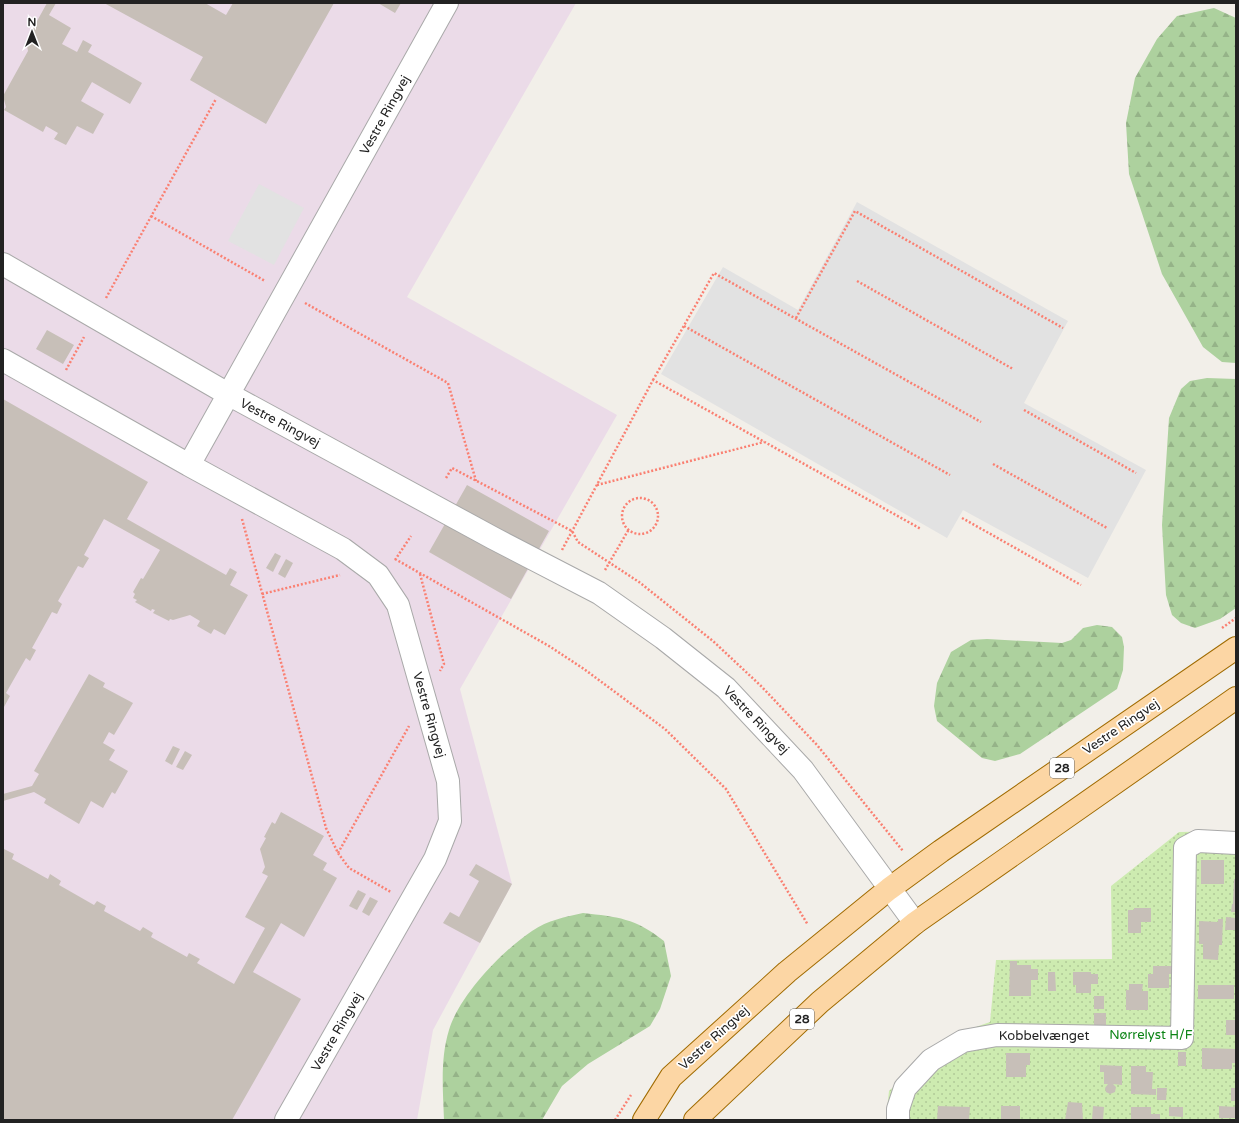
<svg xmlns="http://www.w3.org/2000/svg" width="1239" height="1123" font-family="'Varela Round',sans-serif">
	<defs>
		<pattern id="forest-firs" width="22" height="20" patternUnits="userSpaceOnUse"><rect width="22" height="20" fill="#add19e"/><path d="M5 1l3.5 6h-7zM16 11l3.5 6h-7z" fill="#95b388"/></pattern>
		<pattern id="garden-dots" width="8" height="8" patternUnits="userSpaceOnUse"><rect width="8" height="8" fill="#cdebb0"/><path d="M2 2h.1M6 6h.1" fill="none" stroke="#b0c997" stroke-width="1.8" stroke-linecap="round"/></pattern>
	</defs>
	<rect width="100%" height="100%" fill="#f2efe9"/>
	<path fill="#ebdbe8" d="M 3,3 L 576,3 L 407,297 L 617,415 L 460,689 L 512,884 L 433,1030 L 417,1120 L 3,1120 Z"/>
	<path fill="url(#forest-firs)" d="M 1214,8 L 1236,18 L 1236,363 L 1222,362 L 1203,347 L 1162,274 L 1129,174 L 1126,123 L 1135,78 L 1157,39 L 1177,16 Z
		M 1207,378 L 1236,379 L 1236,608 L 1220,619 L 1195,628 L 1181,623 L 1172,615 L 1166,595 L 1162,525 L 1169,418 L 1181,389 L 1190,381 Z
		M 1097,625 L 1112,627 L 1122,637 L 1124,647 L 1123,670 L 1117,689 L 1020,754 L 995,761 L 982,758 L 937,721 L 934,706 L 937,683 L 951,652 L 971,640 L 987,639 L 1062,643 L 1071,640 L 1083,628 Z
		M 583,913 C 618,917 635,918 664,941 L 671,976 L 660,1009 L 650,1026 L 588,1064 L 562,1086 L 542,1120 L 444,1120 C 443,1090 440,1059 449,1030 C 459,996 503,950 532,931 C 548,920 565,917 583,913 Z"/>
	<path fill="url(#garden-dots)" d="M 1236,831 L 1236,1120 L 886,1120 L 889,1091 L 947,1037 L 990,1022 L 996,960 L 1112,959 L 1111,886 L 1179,832 Z"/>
	<path fill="#e2e2e2" d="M 259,184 L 304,208 L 274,265 L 228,241 Z
		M 857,202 L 1068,321 L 1024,403 L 1146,470 L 1088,578 L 963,510 L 947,538 L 661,374 L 723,267 L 798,310 Z"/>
	<path fill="#c7bfb8" d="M 47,3 L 56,3 L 49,15 L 71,28 L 62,44 L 77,52 L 83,40 L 92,45 L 88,52 L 142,83 L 130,104 L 92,82 L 81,101 L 104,114 L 93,134 L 77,126 L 66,145 L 54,139 L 58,133 L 46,126 L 43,132 L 4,110 L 6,107 L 3,96 L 28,51 L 26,41 Z
		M 104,3 L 205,3 L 226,15 L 233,3 L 334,3 L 266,124 L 190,80 L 203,57 Z
		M 378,3 L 401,3 L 395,13 Z
		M 47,330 L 74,345 L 63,364 L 36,349 Z
		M 3,399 L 148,482 L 127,519 L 226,575 L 230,568 L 237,572 L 230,585 L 248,595 L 225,635 L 214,629 L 211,634 L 197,626 L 200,621 L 190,615 L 173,620 L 170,619 L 169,621 L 153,613 L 155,610 L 152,609 L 151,611 L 135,602 L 137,600 L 133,598 L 135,594 L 133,592 L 141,578 L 143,579 L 160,550 L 104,519 L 84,555 L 89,558 L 83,568 L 78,566 L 58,601 L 62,604 L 57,614 L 52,612 L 32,648 L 36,650 L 30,661 L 26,658 L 6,693 L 10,696 L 4,707 L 3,706 Z
		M 467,485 L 549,531 L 511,599 L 429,552 Z
		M 275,553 L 281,556 L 273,572 L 266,568 Z
		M 286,559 L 293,563 L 285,578 L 278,574 Z
		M 89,674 L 105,683 L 103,687 L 133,703 L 114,735 L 109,732 L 103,743 L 115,750 L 109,760 L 128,771 L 115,794 L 112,792 L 103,808 L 91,801 L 79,824 L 44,803 L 46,799 L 34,792 L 3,801 L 3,794 L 32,786 L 39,774 L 34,771 Z
		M 173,746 L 180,749 L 172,765 L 165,761 Z
		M 185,751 L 192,755 L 183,770 L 176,767 Z
		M 281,812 L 324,836 L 313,855 L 327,863 L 323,870 L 337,878 L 304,937 L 281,923 L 253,972 L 301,999 L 232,1120 L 3,1120 L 4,849 L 14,854 L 12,859 L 48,879 L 50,874 L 61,881 L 59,885 L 94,905 L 97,901 L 106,906 L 104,911 L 140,931 L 143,927 L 153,933 L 151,937 L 187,957 L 189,953 L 200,959 L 197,963 L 234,984 L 265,928 L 245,917 L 268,876 L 262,873 L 265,867 L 260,849 L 266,838 L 264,837 L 272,822 L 275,824 Z
		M 1201,860 L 1224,860 L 1224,884 L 1201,884 Z
		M 476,864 L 512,884 L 480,943 L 443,923 L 450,912 L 459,917 L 479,881 L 469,875 Z
		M 1234,879 L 1236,879 L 1236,912 L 1231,912 L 1232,904 L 1233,904 Z
		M 358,890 L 366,894 L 357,910 L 349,906 Z
		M 370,897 L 378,901 L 369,916 L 362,912 Z
		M 1134,908 L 1151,908 L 1151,922 L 1141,922 L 1141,933 L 1128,933 L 1128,910 L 1134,910 Z
		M 1226,917 L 1236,918 L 1236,930 L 1225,930 Z
		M 1218,919 L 1223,919 L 1222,945 L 1219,945 L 1218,960 L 1203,959 L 1203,944 L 1199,944 L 1199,921 L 1218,922 Z
		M 1010,961 L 1017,961 L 1017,965 L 1031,965 L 1031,969 L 1038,969 L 1038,980 L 1031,980 L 1031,996 L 1009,996 Z
		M 1153,966 L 1172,966 L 1172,974 L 1169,974 L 1169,988 L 1148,988 L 1148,974 L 1153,974 Z
		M 1048,972 L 1055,972 L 1056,991 L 1048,991 Z
		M 1073,972 L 1091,972 L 1091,974 L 1098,974 L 1098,984 L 1091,984 L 1091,993 L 1076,993 L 1076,985 L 1073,985 Z
		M 1129,984 L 1143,984 L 1142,991 L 1148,991 L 1148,1010 L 1126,1010 L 1126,990 L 1129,990 Z
		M 1198,985 L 1234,985 L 1234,999 L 1198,999 Z
		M 1094,996 L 1104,996 L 1104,1009 L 1094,1009 Z
		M 1094,1013 L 1106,1013 L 1106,1025 L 1094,1025 Z
		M 1226,1020 L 1236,1020 L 1236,1035 L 1226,1035 Z
		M 1202,1048 L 1236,1049 L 1236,1063 L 1232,1063 L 1232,1069 L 1202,1069 Z
		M 1178,1052 L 1186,1052 L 1186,1066 L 1178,1066 Z
		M 1006,1053 L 1030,1053 L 1030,1065 L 1026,1065 L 1026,1077 L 1006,1077 Z
		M 1100,1065 L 1122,1066 L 1122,1085 L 1113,1084 L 1116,1087 L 1115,1092 L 1110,1094 L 1106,1092 L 1105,1088 L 1108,1084 L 1104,1084 L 1104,1072 L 1100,1072 Z
		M 1131,1066 L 1146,1066 L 1146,1072 L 1153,1072 L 1152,1089 L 1156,1089 L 1156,1095 L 1131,1094 Z
		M 1157,1088 L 1167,1088 L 1166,1100 L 1157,1100 Z
		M 1231,1088 L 1236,1088 L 1236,1101 L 1231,1101 Z
		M 1068,1102 L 1082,1103 L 1083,1120 L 1065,1120 Z
		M 938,1106 L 970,1107 L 969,1120 L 937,1120 Z
		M 1001,1106 L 1020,1106 L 1020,1120 L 1001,1120 Z
		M 1093,1106 L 1104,1107 L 1103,1120 L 1092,1120 Z
		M 1219,1106 L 1236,1107 L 1236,1118 L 1219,1118 Z
		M 1131,1107 L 1151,1107 L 1151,1114 L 1160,1114 L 1160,1120 L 1131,1120 Z
		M 1169,1107 L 1183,1107 L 1183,1117 L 1169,1116 Z"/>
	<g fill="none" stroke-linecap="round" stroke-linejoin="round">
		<g stroke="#a9a9a9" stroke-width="24">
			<path id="minor" d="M 3,264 L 228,394 L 493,538 L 599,593 L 663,638 L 726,688 L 803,770 L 915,923
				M 3,360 L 189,465
				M 286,1120 L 435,859 L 450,821 L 448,781 L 398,605 L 378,575 L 343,549 L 189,465 L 447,3
				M 898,1120 L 898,1109 L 905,1088 L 931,1060 L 963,1041 L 997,1035 L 1182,1038 L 1185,848 L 1198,841 L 1236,843"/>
		</g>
		<g stroke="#a06b00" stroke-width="24">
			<path id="major" d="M 644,1120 L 671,1077 L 787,972 L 889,889 L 941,851 L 1236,648
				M 695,1120 L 820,1002 L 915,923 L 1236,698"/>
		</g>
		<path stroke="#fa8072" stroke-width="2.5" stroke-dasharray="2 2" stroke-linecap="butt" d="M 151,216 L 265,281
			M 857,281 L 1013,369
			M 106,298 L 216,99
			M 305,303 L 448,383 L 476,481
			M 796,318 L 855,211 L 1063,328
			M 684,326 L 950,475
			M 66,370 L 84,337
			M 653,380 L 714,273 L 981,422
			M 1024,410 L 1136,473
			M 993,464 L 1107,528
			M 446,478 L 452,468 L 572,531 L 578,542 L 639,582 L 713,641 L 761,686 L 817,745 L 903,851
			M 597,485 L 764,442
			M622 516a18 18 0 1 1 36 0a18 18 0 1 1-36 0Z
			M 962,518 L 1081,585
			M 242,519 L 326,828 L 338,853 L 349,868 L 391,892
			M 562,550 L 653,380 L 921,529
			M 395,559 L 549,646 L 584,669 L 665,729 L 726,789 L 808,925
			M 395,560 L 411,536
			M 605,570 L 629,529
			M 420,574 L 444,664 L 440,671
			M 262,594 L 340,575
			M 1222,628 L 1236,618
			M 338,853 L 409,726
			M 615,1120 L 631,1095"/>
		<use href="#minor" stroke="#fff" stroke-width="22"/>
		<use href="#major" stroke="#fcd6a4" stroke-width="22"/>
	</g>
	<g text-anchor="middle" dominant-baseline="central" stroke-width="3.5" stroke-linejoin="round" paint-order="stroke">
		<g fill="#fff" stroke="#646464" stroke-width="1">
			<rect x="1050" y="758" width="24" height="20" rx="3"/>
			<rect x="790" y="1009" width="24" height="20" rx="3"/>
		</g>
		<g font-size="12" font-weight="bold" fill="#222">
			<text x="1062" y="768">28</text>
			<text x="802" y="1019">28</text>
		</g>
		<g font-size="13" fill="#222" stroke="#fff">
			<text transform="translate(385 115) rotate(-61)">Vestre Ringvej</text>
			<text transform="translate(280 423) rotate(28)">Vestre Ringvej</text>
			<text transform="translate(429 715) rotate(74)">Vestre Ringvej</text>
			<text transform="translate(756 720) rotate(46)">Vestre Ringvej</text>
			<text transform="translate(1121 727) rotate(-34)">Vestre Ringvej</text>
			<text transform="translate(337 1032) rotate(-60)">Vestre Ringvej</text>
			<text x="1044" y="1036">Kobbelvænget</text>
			<text transform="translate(714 1038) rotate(-42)">Vestre Ringvej</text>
		</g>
		<g font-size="13" fill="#0c8416" stroke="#fff">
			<text x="1151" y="1035">Nørrelyst H/F</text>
		</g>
	</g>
	<rect width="1239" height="1123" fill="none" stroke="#222222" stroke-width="8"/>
	<g transform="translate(32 32)" stroke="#ffffff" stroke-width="3" paint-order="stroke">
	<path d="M0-3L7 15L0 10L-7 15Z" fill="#222222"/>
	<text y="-6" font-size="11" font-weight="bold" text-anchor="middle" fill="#222222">N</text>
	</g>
</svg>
